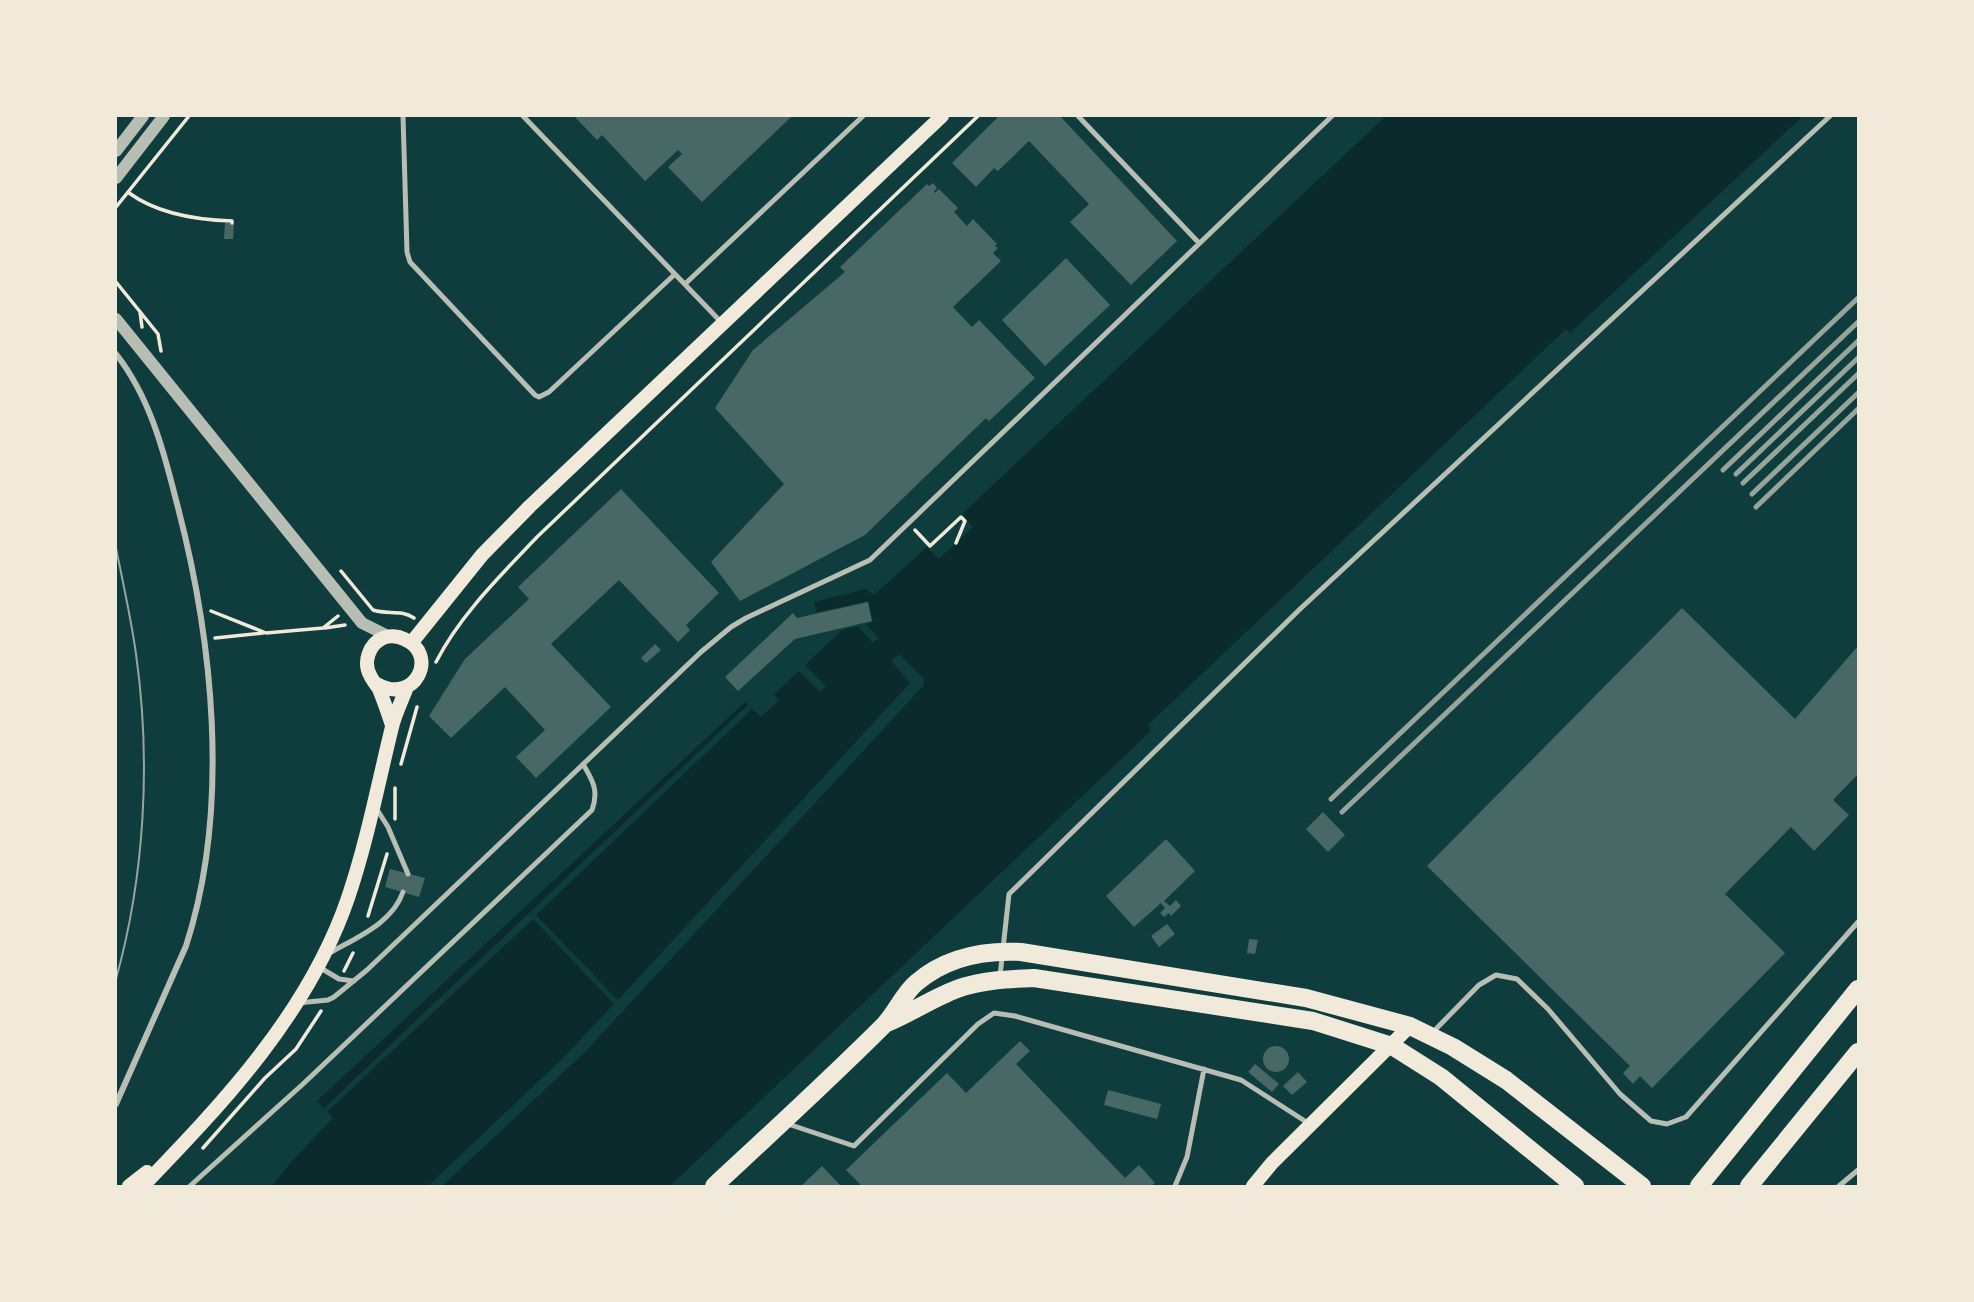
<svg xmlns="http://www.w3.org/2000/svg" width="1974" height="1302" font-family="'PT Sans',sans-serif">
	<rect width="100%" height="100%" fill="#0f3d3e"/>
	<path fill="#0a2a2b" d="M 1386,116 L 1803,116 L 1570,333 L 1566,329 L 1148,725 L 1151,731 L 670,1186 L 272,1186 L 291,1162 L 333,1118 L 317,1101 L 745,702 L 761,717 L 779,700 L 774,694 L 799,671 L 820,692 L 826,686 L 805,665 L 842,630 L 858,626 L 873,643 L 879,638 L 866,624 L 873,622 L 868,601 L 817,612 L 814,602 L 866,589 L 874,595 L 927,547 L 939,559 L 973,527 L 962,514 Z"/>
	<path fill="#0f3d3e" d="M 899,654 L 924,679 L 924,685 L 585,1052 L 442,1186 L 428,1186 L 562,1059 L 614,1004 L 533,919 L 327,1112 L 324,1108 L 748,705 L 752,709 L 536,915 L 618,1000 L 910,683 L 891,661 Z"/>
	<path fill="#486865" d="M 574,116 L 792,116 L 702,202 L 668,167 L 682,154 L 678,150 L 645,181 L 602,135 L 597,140 Z
		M 999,116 L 1060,116 L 1177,241 L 1131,285 L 1070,222 L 1089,204 L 1029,141 L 998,171 L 994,168 L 976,187 L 952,163 Z
		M 933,183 L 937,188 L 934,191 L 935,193 L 939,189 L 958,208 L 954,212 L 967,226 L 973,219 L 997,244 L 995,246 L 998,248 L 993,253 L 1001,261 L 953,307 L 972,327 L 979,320 L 1035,378 L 989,421 L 986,418 L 865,535 L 740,601 L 711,562 L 784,484 L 715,408 L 753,350 L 845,272 L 840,267 L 927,184 L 929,186 Z
		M 225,223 L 234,223 L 233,239 L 224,239 Z
		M 1066,258 L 1110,305 L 1045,366 L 1002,320 Z
		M 621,489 L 719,593 L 686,625 L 690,630 L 678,642 L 619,580 L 551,644 L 611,707 L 536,778 L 516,757 L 545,730 L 505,687 L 451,738 L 429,716 L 465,659 L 529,599 L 518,587 Z
		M 868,602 L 872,621 L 795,639 L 738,691 L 725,677 L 793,613 L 797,618 Z
		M 1682,608 L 1795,719 L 1858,646 L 1858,774 L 1833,800 L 1849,815 L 1814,851 L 1791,827 L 1725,894 L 1785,953 L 1652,1088 L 1640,1076 L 1633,1084 L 1623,1073 L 1630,1066 L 1427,866 Z
		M 655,644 L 661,650 L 646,663 L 641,658 Z
		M 1323,812 L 1345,835 L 1328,852 L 1306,829 Z
		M 1165,840 L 1167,840 L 1195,871 L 1164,901 L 1170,906 L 1176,900 L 1181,906 L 1171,916 L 1169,913 L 1164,917 L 1160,913 L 1165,908 L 1161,903 L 1134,927 L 1106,896 Z
		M 390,869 L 425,878 L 419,897 L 385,887 Z
		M 1167,924 L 1175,934 L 1159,947 L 1151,936 Z
		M 1249,939 L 1258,940 L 1255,954 L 1247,953 Z
		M 1020,1041 L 1030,1051 L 1016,1064 L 1125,1178 L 1139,1165 L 1155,1183 L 1151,1186 L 862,1186 L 846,1170 L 947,1073 L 966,1093 Z
		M1263 1059a13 13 0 1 1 26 0a13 13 0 1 1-26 0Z
		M 1255,1064 L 1279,1084 L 1272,1092 L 1248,1072 Z
		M 1298,1072 L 1307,1082 L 1292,1095 L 1283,1086 Z
		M 1108,1090 L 1161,1104 L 1157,1119 L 1104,1105 Z
		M 822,1166 L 841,1186 L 801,1186 Z"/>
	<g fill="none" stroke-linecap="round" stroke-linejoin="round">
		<path stroke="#f1e9da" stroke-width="3.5" d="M 129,193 C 158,214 197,220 232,221 L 232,223
			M 116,207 L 189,116
			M 116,282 L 158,334 L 161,351
			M 140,312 L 142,327
			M 915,530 L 930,546 L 961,517 L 965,521 L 956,543
			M 341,571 L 373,610 C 388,615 400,609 414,618
			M 211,611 L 266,633 L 323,628 L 338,616
			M 325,628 L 345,625
			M 215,638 L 263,633
			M 436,662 C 460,615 501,575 537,537 L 978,116
			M 401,764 L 417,707
			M 395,788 L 395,819
			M 368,916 L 387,854
			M 344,971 L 353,953
			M 203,1148 L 265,1078 L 296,1049 L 321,1011"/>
		<path stroke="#b8beb3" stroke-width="5" d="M 403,116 L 407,252 L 410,262 L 535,395 L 539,397 L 549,392 L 675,274
			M 523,116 L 722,323
			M 1078,116 L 1199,243
			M 685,284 L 863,116
			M 376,808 L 388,827 L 408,874
			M 328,954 C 355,938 392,924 403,892
			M 319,967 L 339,979 L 354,981
			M 1000,976 L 1009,894 L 1299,610 L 1830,116
			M 298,1003 L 328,1000 L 334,997 L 367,970 L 701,652 L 731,627 L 746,618 L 870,560 L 1332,116
			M 1432,1033 L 1479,985 L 1496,975 L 1517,979 L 1548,1009 L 1620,1094 L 1651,1121 L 1667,1124 L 1686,1117 L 1858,922
			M 788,1124 L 854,1146 L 978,1024 L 994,1013 L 1015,1016 L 1241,1080 L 1308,1123
			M 190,1186 L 303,1084 L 592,810 C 599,791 593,781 583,764
			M 1175,1186 L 1187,1157 L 1204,1069
			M 1839,1186 L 1858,1170"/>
		<path stroke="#b8beb3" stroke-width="6" d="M 116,354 C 149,396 163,448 176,500 C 213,639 231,807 186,946 L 116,1104"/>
		<path stroke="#b8beb3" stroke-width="12" d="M 116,151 L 143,116
			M 116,178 L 164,116
			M 116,319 L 362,623 L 388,636"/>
		<path stroke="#f1e9da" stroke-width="14" d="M 412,642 L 482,555 L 530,506 L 942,116
			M 377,684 C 415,706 440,654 404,639 C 398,636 389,635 383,638 C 369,644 363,662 370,675 C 372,680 376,684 379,689 C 384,701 388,713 392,725
			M 129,1186 L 147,1172
			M 143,1186 C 225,1101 309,1012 348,898 C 367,842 378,784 392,727 C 395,714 402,700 407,687
			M 1253,1186 L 1272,1163 L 1410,1026"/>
		<path stroke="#f1e9da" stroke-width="18" d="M 887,1023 C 911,1013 933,998 957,989 C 982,980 1009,979 1034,978 L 1313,1021 L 1392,1046 L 1441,1077 L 1575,1186
			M 714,1186 C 771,1133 829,1080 884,1025 C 896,1013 903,994 916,983 C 946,957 982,950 1021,952 L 1306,998 L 1410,1026 L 1453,1047 L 1506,1080 L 1642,1186
			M 1699,1186 L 1858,989
			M 1749,1186 L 1858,1052"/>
		<path stroke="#97a49c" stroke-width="2" d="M 116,548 C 123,583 131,618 136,654 C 151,760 145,875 116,979"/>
		<path stroke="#97a49c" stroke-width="5" d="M 1723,470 L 1858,341
			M 1736,474 L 1858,358
			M 1743,483 L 1858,374
			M 1752,494 L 1858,393
			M 1756,507 L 1858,409
			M 1331,799 L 1858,298
			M 1342,812 L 1858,322"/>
	</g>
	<rect width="1974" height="1302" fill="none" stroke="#f1e9da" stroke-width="234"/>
</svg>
